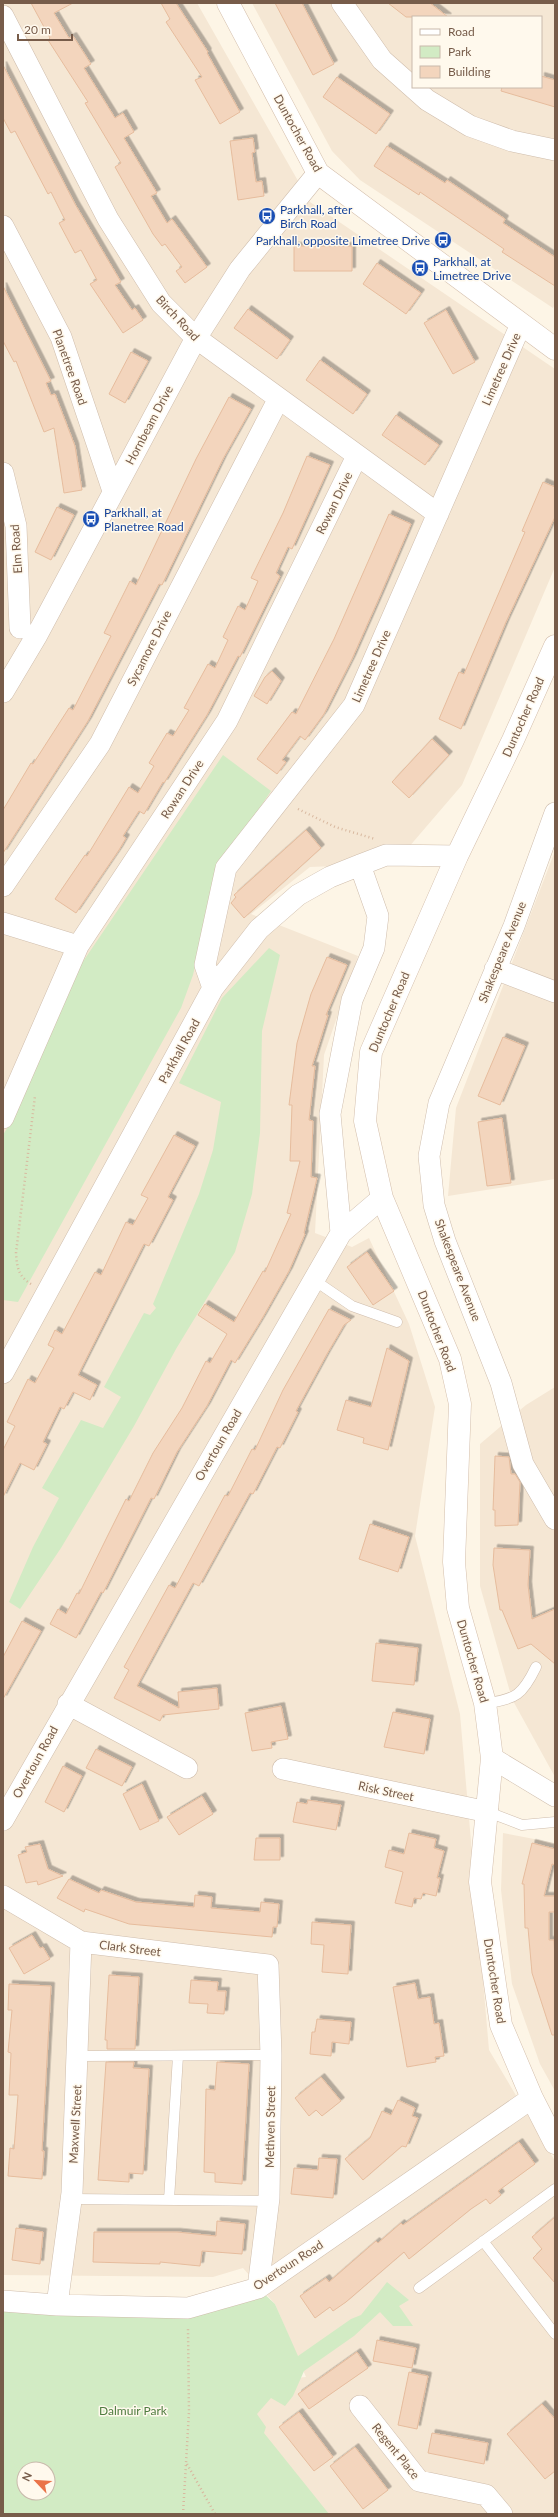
<svg xmlns="http://www.w3.org/2000/svg" width="558" height="2517" font-family="Lato,sans-serif">
	<defs>
		<filter id="shadow"><feDropShadow dx="3.5" dy="-3.5" stdDeviation="0" flood-color="#0004"/></filter>
	</defs>
	<rect width="100%" height="100%" fill="#fdf5e6"/>
	<path fill="#f5e7d4" fill-rule="evenodd" d="M 3,3 L 197,3 L 310,202 L 555,369 L 555,567 L 462,785 L 402,855 L 360,865 L 310,867 L 251,914 L 358,956 L 324,1055 L 315,1233 L 352,1247 L 369,1238 L 409,1324 L 435,1407 L 415,1536 L 460,1714 L 489,2050 L 555,2161 L 555,2514 L 317,2514 L 236,2413 L 295,2378 L 306,2377 L 275,2304 L 243,2268 L 213,2277 L 3,2275 Z
		M 252,3 L 555,3 L 555,304 L 553,308 L 360,180 L 332,151 ZM 413,17 L 541,17 L 541,87 L 413,87 Z
		M 555,851 L 555,1179 L 448,1196 L 456,1108 Z
		M 555,1387 L 555,1777 L 512,1699 L 480,1586 L 480,1444 L 526,1405 Z
		M 503,1833 L 555,1843 L 555,2091 L 540,2064 L 512,1984 L 501,1890 Z"/>
	<path fill="#d2ebc4" fill-rule="evenodd" d="M 223,755 L 271,791 L 217,871 L 193,975 L 181,1008 L 18,1302 L 3,1300 L 3,1135 L 16,1113 L 82,963 Z
		M 269,948 L 280,955 L 262,1031 L 260,1133 L 252,1194 L 235,1252 L 176,1349 L 134,1426 L 61,1548 L 20,1609 L 9,1602 L 33,1547 L 59,1498 L 42,1488 L 81,1420 L 103,1428 L 121,1397 L 104,1387 L 144,1313 L 150,1315 L 156,1308 L 153,1304 L 199,1194 L 213,1150 L 221,1102 L 179,1083 L 222,998 Z
		M 387,2282 L 409,2300 L 399,2306 L 413,2326 L 393,2326 L 380,2312 L 354,2336 L 304,2371 L 293,2396 L 285,2406 L 271,2398 L 257,2414 L 266,2427 L 264,2433 L 329,2514 L 3,2514 L 3,2301 L 188,2308 L 258,2288 L 275,2304 L 298,2356 L 351,2319 L 361,2315 ZM 24,2469 L 48,2469 L 48,2493 L 24,2493 Z"/>
	<path fill="#f3d5bd" stroke="#e6bc9d" filter="url(#shadow)" d="M 31,3 L 73,3 L 54,13 L 69,38 L 73,36 L 91,64 L 84,68 L 115,118 L 123,113 L 134,132 L 124,138 L 157,193 L 151,196 L 167,223 L 172,219 L 207,267 L 185,283 L 176,271 L 182,267 L 165,244 L 162,246 L 153,234 L 115,167 L 121,163 L 85,103 L 88,102 L 48,40 L 50,38 Z
		M 161,3 L 176,3 L 208,52 L 207,53 L 240,112 L 220,124 L 195,80 L 202,77 L 166,22 L 170,19 Z
		M 275,3 L 302,3 L 334,64 L 313,75 Z
		M 388,3 L 430,3 L 448,17 L 406,17 Z
		M 3,65 L 75,204 L 121,282 L 115,285 L 132,310 L 135,308 L 143,320 L 123,333 L 90,284 L 97,280 L 81,250 L 75,253 L 59,223 L 65,220 L 51,192 L 48,194 L 15,131 L 11,133 L 3,118 Z
		M 541,76 L 555,80 L 555,107 L 501,91 L 502,87 L 541,87 Z
		M 337,77 L 390,114 L 376,134 L 323,97 Z
		M 253,138 L 255,152 L 252,153 L 256,182 L 262,181 L 264,196 L 238,200 L 230,141 Z
		M 387,146 L 445,183 L 447,180 L 505,219 L 503,223 L 555,257 L 555,286 L 502,252 L 504,249 L 420,192 L 419,195 L 374,166 Z
		M 294,246 L 352,246 L 352,271 L 294,271 Z
		M 377,263 L 421,293 L 406,314 L 363,284 Z
		M 3,286 L 51,381 L 46,383 L 51,395 L 55,394 L 75,446 L 82,490 L 64,493 L 54,428 L 44,432 L 16,361 L 14,362 L 3,341 Z
		M 248,309 L 290,340 L 277,359 L 234,328 Z
		M 446,310 L 475,362 L 453,374 L 424,323 Z
		M 131,352 L 148,361 L 125,403 L 109,394 Z
		M 320,360 L 367,394 L 353,414 L 306,380 Z
		M 229,397 L 251,409 L 223,459 L 162,585 L 159,584 L 88,721 L 3,853 L 3,810 L 31,763 L 33,764 L 69,708 L 73,710 L 111,636 L 104,633 L 130,581 L 136,585 L 196,459 Z
		M 396,415 L 439,445 L 425,465 L 382,435 Z
		M 307,456 L 330,465 L 292,549 L 288,547 L 276,573 L 280,576 L 240,657 L 238,656 L 207,715 L 164,783 L 163,782 L 144,814 L 139,811 L 123,836 L 126,838 L 119,850 L 76,913 L 55,899 L 85,855 L 87,856 L 129,787 L 138,793 L 154,766 L 149,763 L 167,733 L 173,736 L 189,710 L 184,708 L 208,664 L 215,668 L 228,640 L 223,637 L 238,606 L 245,610 L 258,581 L 251,578 L 283,513 Z
		M 543,482 L 555,487 L 555,517 L 506,622 L 461,729 L 439,719 L 459,672 L 464,674 L 525,532 L 522,531 Z
		M 57,507 L 74,515 L 51,560 L 35,552 Z
		M 389,514 L 411,524 L 380,596 L 352,659 L 324,714 L 305,740 L 300,736 L 282,760 L 286,762 L 277,774 L 257,759 L 292,712 L 296,714 L 334,639 Z
		M 272,671 L 281,681 L 267,704 L 254,696 L 265,677 Z
		M 432,739 L 449,755 L 409,798 L 392,782 Z
		M 306,830 L 321,848 L 244,918 L 231,903 L 236,897 L 234,895 Z
		M 327,957 L 347,965 L 326,1015 L 328,1015 L 312,1066 L 315,1066 L 309,1120 L 313,1121 L 311,1177 L 317,1178 L 304,1233 L 305,1234 L 289,1271 L 263,1317 L 235,1363 L 231,1360 L 207,1406 L 177,1452 L 154,1499 L 151,1498 L 103,1593 L 101,1592 L 76,1638 L 50,1624 L 58,1609 L 66,1614 L 77,1593 L 79,1594 L 108,1535 L 126,1499 L 129,1501 L 153,1453 L 182,1408 L 206,1361 L 210,1363 L 227,1334 L 198,1315 L 205,1304 L 234,1322 L 263,1271 L 265,1272 L 291,1214 L 287,1213 L 300,1161 L 290,1161 L 292,1105 L 289,1105 L 297,1043 L 311,994 Z
		M 503,1037 L 525,1046 L 500,1105 L 478,1096 Z
		M 502,1118 L 511,1183 L 487,1186 L 478,1122 Z
		M 174,1135 L 195,1146 L 168,1197 L 173,1200 L 149,1246 L 144,1244 L 78,1375 L 97,1385 L 90,1400 L 73,1392 L 64,1409 L 60,1407 L 43,1442 L 47,1444 L 34,1470 L 20,1463 L 3,1497 L 3,1450 L 15,1426 L 7,1422 L 28,1379 L 35,1383 L 54,1348 L 48,1345 L 55,1330 L 62,1334 L 95,1272 L 101,1275 L 126,1222 L 133,1225 L 148,1198 L 141,1195 Z
		M 367,1252 L 394,1291 L 373,1305 L 347,1267 Z
		M 329,1309 L 351,1320 L 344,1325 L 327,1354 L 296,1411 L 298,1412 L 280,1448 L 277,1447 L 253,1494 L 250,1493 L 199,1586 L 193,1583 L 137,1686 L 179,1708 L 178,1692 L 217,1688 L 219,1709 L 163,1715 L 160,1721 L 114,1698 L 129,1670 L 124,1667 L 169,1585 L 175,1588 L 225,1495 L 228,1496 L 252,1449 L 255,1450 L 283,1390 Z
		M 387,1348 L 409,1361 L 388,1450 L 363,1443 L 364,1438 L 337,1430 L 346,1400 L 371,1407 Z
		M 495,1456 L 509,1457 L 511,1474 L 515,1474 L 520,1482 L 518,1525 L 495,1526 L 495,1510 L 493,1510 Z
		M 370,1524 L 409,1537 L 398,1572 L 359,1559 Z
		M 494,1548 L 530,1550 L 528,1585 L 532,1619 L 555,1609 L 555,1664 L 531,1644 L 518,1649 L 502,1610 L 500,1610 L 493,1565 Z
		M 22,1621 L 41,1631 L 3,1699 L 3,1657 Z
		M 376,1643 L 418,1648 L 414,1685 L 372,1681 Z
		M 281,1706 L 288,1739 L 271,1742 L 272,1748 L 252,1751 L 245,1713 Z
		M 393,1712 L 430,1719 L 424,1754 L 384,1747 Z
		M 96,1749 L 132,1767 L 122,1786 L 86,1768 Z
		M 63,1766 L 82,1776 L 64,1812 L 45,1802 Z
		M 142,1784 L 159,1821 L 140,1830 L 123,1794 Z
		M 202,1796 L 213,1814 L 179,1835 L 167,1817 Z
		M 308,1800 L 341,1805 L 336,1830 L 293,1822 L 297,1802 L 307,1804 Z
		M 409,1833 L 436,1839 L 434,1848 L 444,1851 L 437,1878 L 440,1878 L 436,1896 L 423,1893 L 421,1899 L 414,1898 L 412,1907 L 395,1903 L 403,1872 L 385,1867 L 389,1850 L 404,1854 Z
		M 256,1838 L 280,1838 L 280,1860 L 254,1860 Z
		M 532,1843 L 555,1849 L 555,1865 L 552,1864 L 544,1896 L 555,1896 L 555,1912 L 549,1912 L 549,1940 L 554,1940 L 555,1958 L 555,2035 L 552,2035 L 532,1973 L 528,1928 L 525,1928 L 524,1884 L 522,1884 Z
		M 40,1844 L 48,1869 L 63,1876 L 38,1885 L 37,1881 L 26,1883 L 18,1855 L 27,1852 L 25,1847 Z
		M 69,1879 L 99,1893 L 101,1890 L 136,1902 L 194,1907 L 195,1895 L 212,1897 L 211,1908 L 260,1912 L 261,1902 L 279,1904 L 277,1927 L 273,1927 L 272,1937 L 129,1924 L 85,1909 L 84,1912 L 57,1898 Z
		M 312,1922 L 351,1925 L 348,1974 L 322,1972 L 324,1945 L 311,1944 Z
		M 32,1935 L 40,1948 L 43,1947 L 50,1959 L 24,1974 L 9,1948 Z
		M 109,1975 L 139,1977 L 135,2049 L 107,2049 L 107,2040 L 105,2040 Z
		M 191,1980 L 218,1982 L 217,1991 L 226,1991 L 224,2014 L 207,2013 L 208,2004 L 189,2003 Z
		M 415,1983 L 418,1999 L 430,1997 L 434,2024 L 439,2023 L 444,2056 L 435,2057 L 436,2062 L 407,2067 L 393,1987 Z
		M 9,1984 L 51,1986 L 42,2151 L 44,2151 L 42,2179 L 8,2176 L 10,2148 L 14,2149 L 18,2095 L 9,2095 L 11,2053 L 8,2052 L 12,2010 L 8,2010 Z
		M 317,2019 L 351,2022 L 349,2044 L 332,2042 L 331,2056 L 310,2054 L 312,2032 L 315,2032 Z
		M 106,2062 L 134,2062 L 133,2068 L 149,2069 L 143,2174 L 129,2173 L 129,2182 L 98,2180 Z
		M 217,2062 L 249,2064 L 242,2184 L 215,2182 L 215,2173 L 204,2172 L 206,2089 L 215,2090 Z
		M 321,2077 L 341,2101 L 322,2116 L 316,2110 L 309,2116 L 295,2098 Z
		M 398,2100 L 415,2108 L 412,2116 L 418,2118 L 406,2147 L 402,2146 L 363,2180 L 345,2159 L 370,2138 L 382,2111 L 391,2115 Z
		M 519,2142 L 535,2164 L 498,2191 L 501,2195 L 490,2204 L 486,2199 L 471,2209 L 409,2259 L 404,2252 L 346,2302 L 333,2311 L 330,2307 L 315,2318 L 300,2296 L 326,2278 L 329,2282 L 376,2241 L 378,2243 L 401,2223 L 403,2225 Z
		M 319,2158 L 337,2159 L 333,2198 L 291,2194 L 294,2168 L 318,2170 Z
		M 555,2217 L 555,2283 L 533,2258 L 542,2249 L 532,2237 Z
		M 217,2221 L 245,2224 L 242,2254 L 202,2251 L 200,2266 L 160,2262 L 160,2264 L 93,2262 L 94,2232 L 177,2232 L 216,2236 Z
		M 16,2228 L 43,2232 L 40,2264 L 12,2260 Z
		M 377,2340 L 416,2348 L 412,2368 L 373,2361 Z
		M 357,2352 L 368,2368 L 309,2409 L 298,2394 Z
		M 409,2372 L 428,2376 L 417,2429 L 398,2425 Z
		M 542,2404 L 555,2419 L 555,2471 L 545,2479 L 507,2434 Z
		M 299,2412 L 333,2457 L 314,2471 L 279,2427 Z
		M 432,2433 L 488,2443 L 484,2464 L 428,2453 Z
		M 355,2447 L 388,2490 L 363,2509 L 330,2466 Z"/>
	<g fill="none" stroke-linecap="round" stroke-linejoin="round">
		<g stroke="#cfbdac" stroke-width="11">
			<path id="lane" d="M 314,1280 L 352,1306 L 397,1322
				M 485,1703 C 516,1700 523,1694 536,1667
				M 488,1812 L 522,1825 L 555,1822
				M 78,2056 L 271,2055
				M 71,2199 L 269,2201
				M 169,2200 L 178,2056
				M 483,2241 L 555,2334
				M 419,2288 L 555,2189"/>
		</g>
		<g stroke="#cfbdac" stroke-width="22">
			<path id="street" d="M 342,3 L 382,60 L 427,100 L 470,126 L 512,141 L 555,150
				M 3,16 L 108,219 L 161,303 L 196,338 L 438,514
				M 3,226 L 61,337 L 113,491
				M 3,473 L 16,526 L 20,628
				M 3,692 L 37,635 L 196,338 L 240,269 L 318,173
				M 555,813 L 514,926 L 439,1103 L 429,1156 L 434,1205 L 445,1241 L 501,1383 L 523,1464 L 555,1519
				M 3,886 L 100,744 L 278,400
				M 3,923 L 78,946
				M 495,969 L 555,992
				M 213,988 L 205,965 L 226,868 L 354,705 L 521,324
				M 3,1118 L 78,946 L 227,721 L 357,456
				M 341,1233 L 330,1114 L 352,1000 L 374,948 L 378,916 L 360,865
				M 3,1373 L 213,988 L 259,929 L 298,895 L 330,877 L 360,865 L 386,855 L 457,856
				M 68,1704 L 187,1768
				M 492,1758 L 555,1796
				M 283,1769 L 488,1812
				M 3,1820 L 341,1233 L 382,1198
				M 3,1896 L 81,1942 L 268,1965 L 271,2055 L 269,2198 L 258,2288
				M 3,2301 L 57,2305 L 188,2308 L 258,2288 L 532,2098
				M 57,2305 L 72,2193 L 81,1942
				M 360,2406 L 419,2481 L 486,2495 L 502,2514"/>
		</g>
		<g stroke="#d4bfac" stroke-width="23">
			<path id="secondary" d="M 228,3 L 318,173 L 555,349
				M 555,646 L 513,740 L 457,856 L 371,1052 L 365,1121 L 382,1198 L 450,1359 L 460,1404 L 454,1562 L 458,1608 L 485,1703 L 492,1758 L 480,1882 L 501,2025 L 532,2098 L 555,2143"/>
		</g>
		<path stroke="#d8b89f" stroke-width="2.5" stroke-dasharray="1 3" stroke-linecap="butt" d="M 298,809 L 335,827 L 375,839
			M 31,1284 C 18,1276 17,1267 16,1253 L 35,1096
			M 187,2464 L 215,2514
			M 183,2514 L 189,2412 L 188,2327"/>
		<use href="#lane" stroke="#fff" stroke-width="10"/>
		<use href="#street" stroke="#fff" stroke-width="21"/>
		<use href="#secondary" stroke="#fff" stroke-width="22"/>
	</g>
	<defs>
		<g id="bus-disc" transform="scale(0.9)"><circle r="9.5" fill="#1a4fb4" stroke="#fff9ed"/><path d="M-5-6H5V4H4V6H2V4H-2V6H-4V4H-5ZM-3.5-4V0h7V-4ZM-3.5 1.2v1.5H-2V1.2ZM2 1.2v1.5H3.5V1.2Z" fill="#fff"/></g>
	</defs>
	<g fill-rule="evenodd">
		<use href="#bus-disc" x="267" y="216"/>
		<use href="#bus-disc" x="443" y="240"/>
		<use href="#bus-disc" x="420" y="268"/>
		<use href="#bus-disc" x="91" y="519"/>
	</g>
	<g text-anchor="middle" dominant-baseline="central" stroke-width="3" stroke-linejoin="round" paint-order="stroke">
		<g font-size="12" fill="#775c4a" stroke="#fff9ed">
			<text transform="translate(298 133) rotate(61)">Duntocher Road</text>
			<text transform="translate(178 318) rotate(47)">Birch Road</text>
			<text transform="translate(70 367) rotate(70)">Planetree Road</text>
			<text transform="translate(501 369) rotate(-66)">Limetree Drive</text>
			<text transform="translate(149 425) rotate(-62)">Hornbeam Drive</text>
			<text transform="translate(334 503) rotate(-64)">Rowan Drive</text>
			<text transform="translate(16 549) rotate(-94)">Elm Road</text>
			<text transform="translate(149 648) rotate(-63)">Sycamore Drive</text>
			<text transform="translate(371 666) rotate(-66)">Limetree Drive</text>
			<text transform="translate(523 717) rotate(-66)">Duntocher Road</text>
			<text transform="translate(182 789) rotate(-57)">Rowan Drive</text>
			<text transform="translate(502 952) rotate(-68)">Shakespeare Avenue</text>
			<text transform="translate(389 1012) rotate(-67)">Duntocher Road</text>
			<text transform="translate(179 1051) rotate(-61)">Parkhall Road</text>
			<text transform="translate(458 1270) rotate(69)">Shakespeare Avenue</text>
			<text transform="translate(437 1331) rotate(69)">Duntocher Road</text>
			<text transform="translate(218 1445) rotate(-60)">Overtoun Road</text>
			<text transform="translate(473 1661) rotate(74)">Duntocher Road</text>
			<text transform="translate(35 1762) rotate(-61)">Overtoun Road</text>
			<text transform="translate(386 1791) rotate(12)">Risk Street</text>
			<text transform="translate(130 1948) rotate(7)">Clark Street</text>
			<text transform="translate(495 1981) rotate(81)">Duntocher Road</text>
			<text transform="translate(75 2124) rotate(-87)">Maxwell Street</text>
			<text transform="translate(270 2127) rotate(-89)">Methven Street</text>
			<text transform="translate(288 2265) rotate(-33)">Overtoun Road</text>
			<text transform="translate(396 2451) rotate(51)">Regent Place</text>
		</g>
		<g font-size="12" fill="#164399" stroke="#fff9ed" text-anchor="start">
			<text x="280" y="209">Parkhall, after<tspan x="280" dy="14">Birch Road</tspan></text>
			<text x="430" y="240" text-anchor="end">Parkhall, opposite Limetree Drive</text>
			<text x="433" y="261">Parkhall, at<tspan x="433" dy="14">Limetree Drive</tspan></text>
			<text x="104" y="512">Parkhall, at<tspan x="104" dy="14">Planetree Road</tspan></text>
		</g>
		<g font-size="12" fill="#507d41" stroke="#fff9ed">
			<text x="133" y="2410">Dalmuir Park</text>
		</g>
	</g>
	<rect width="558" height="2517" fill="none" stroke="#775c4a" stroke-width="8"/>
	<rect x="412" y="16" width="130" height="72" fill="#fff9ed" stroke="#c9baac"/>
	<rect x="420" y="29" width="20" height="6" fill="#ffffff" stroke="#c9baac"/>
	<text x="448" y="36" font-size="12" fill="#775c4a">Road</text>
	<rect x="420" y="46" width="20" height="12" fill="#d2ebc4" stroke="#c9baac"/>
	<text x="448" y="56" font-size="12" fill="#775c4a">Park</text>
	<rect x="420" y="66" width="20" height="12" fill="#f3d5bd" stroke="#c9baac"/>
	<text x="448" y="76" font-size="12" fill="#775c4a">Building</text>
	<g transform="translate(36 2481) rotate(295)"><circle r="19" fill="#fff9ed" stroke="#c9baac"/>
	<path d="M0-3L7 15L0 10L-7 15Z" fill="#ea7348"/>
	<text y="-6" font-size="11" font-weight="bold" text-anchor="middle" fill="#775c4a">N</text>
	</g>
	<path d="M18 34v6h54v-6" fill="none" stroke="#775c4a" stroke-width="2"/>
	<text x="24" y="34" font-size="12" fill="#775c4a" stroke="#fff9ed" stroke-width="3" paint-order="stroke">20 m</text>
</svg>
